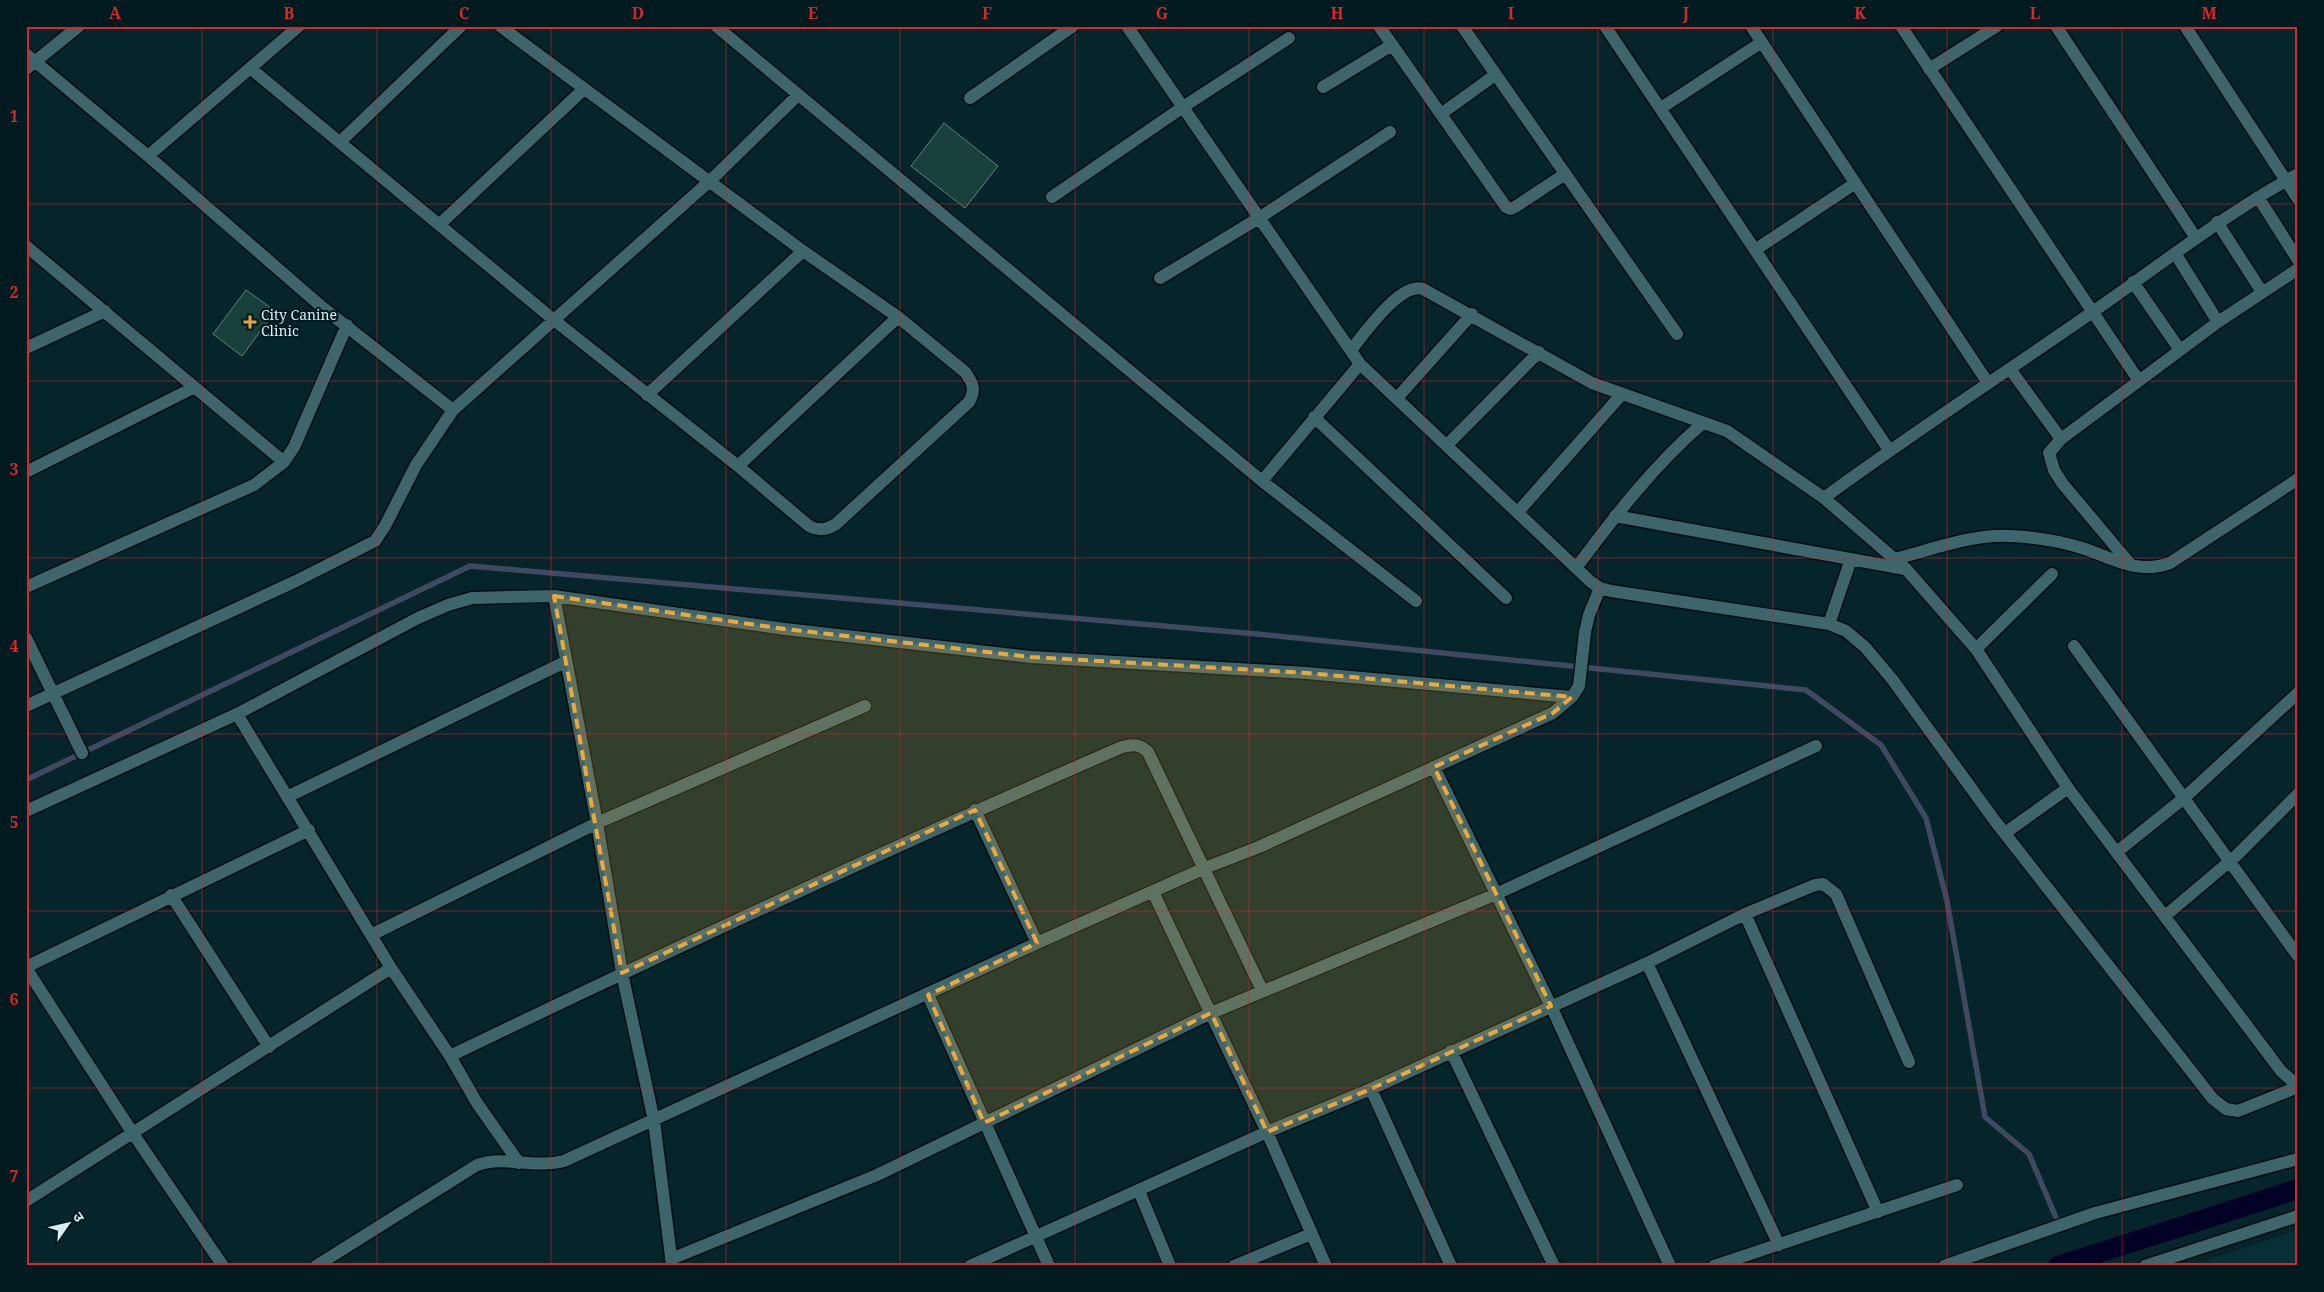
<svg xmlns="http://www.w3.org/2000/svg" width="2324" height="1292" font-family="'Noto Serif','Noto Sans Devanagari',serif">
	<rect width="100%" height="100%" fill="#06252a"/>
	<path fill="#063036" d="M 2298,1230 L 2298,1266 L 2190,1266 Z"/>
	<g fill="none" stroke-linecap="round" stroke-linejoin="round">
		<path stroke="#414862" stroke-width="5.5" d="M 26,780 L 470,566 L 1257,634 L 1806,690 L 1881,745 L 1926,818 L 1947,901 L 1985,1117 L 2029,1154 L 2057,1220"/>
		<path stroke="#000125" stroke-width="20" d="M 2058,1266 L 2298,1189"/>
	</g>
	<path fill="#18403b" stroke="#59817b" d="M 944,123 L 998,166 L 965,208 L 911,166 Z
		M 246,290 L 275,311 L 242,356 L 213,334 Z"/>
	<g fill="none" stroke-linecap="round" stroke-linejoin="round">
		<g stroke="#000d10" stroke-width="15">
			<path id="minor" d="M 716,26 L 1262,481 L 1360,364
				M 1127,26 L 1360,364 L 1591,582 L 1600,588 L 1611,591 L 1829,624 L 1846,631 L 1865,647 L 1892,679 L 1995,821 L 2213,1099 L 2226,1109 L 2238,1111 L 2298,1087
				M 1379,26 L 1506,207 L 1510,209 L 1515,207 L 1565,174
				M 1462,26 L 1677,334
				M 1605,26 L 1889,450
				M 1751,26 L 1988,383
				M 1901,26 L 2139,381
				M 2056,26 L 2196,238
				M 2185,26 L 2298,199
				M 26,54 L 148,156 L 322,307 L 453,410
				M 250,68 L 554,320 L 738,466 L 809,526 C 819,531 826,530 836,524 L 969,402 C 976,390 973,383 965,372 L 898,317 L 803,251 L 500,26
				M 26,69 L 79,26
				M 1929,69 L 1997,26
				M 1323,87 L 1392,45
				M 970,98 L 1073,26
				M 1661,108 L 1762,42
				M 1441,114 L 1495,75
				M 340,142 L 461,26
				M 148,156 L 299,26
				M 1052,197 L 1183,107 L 1289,38
				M 2258,197 L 2298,260
				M 2217,222 L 2262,292
				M 440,224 L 584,89
				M 26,246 L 284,462
				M 1755,250 L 1854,184
				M 2175,253 L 2218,322
				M 1160,278 L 1259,218 L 1390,132
				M 2133,282 L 2180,350
				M 26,348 L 105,311
				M 1351,350 C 1365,333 1400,282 1423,289 L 1592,383 L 1727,431 L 1824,498 L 1906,569 L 1976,649 L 2068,788 L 2281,1071 L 2298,1086
				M 2010,369 L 2061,439
				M 647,395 L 803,251
				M 1397,398 L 1472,314
				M 1314,417 L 1506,598
				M 1447,445 L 1539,352
				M 738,466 L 898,317
				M 26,472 L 193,388
				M 1262,481 L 1416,601
				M 1824,498 C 1911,434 2002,375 2091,313 C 2160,265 2225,214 2298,174
				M 1518,512 L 1622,394
				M 1615,516 L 1905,569
				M 1894,559 C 1931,550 1972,534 2010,536 C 2033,537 2060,541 2082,548 C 2113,558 2137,575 2170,563 L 2298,479
				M 2131,565 L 2062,483 L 2054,470 L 2049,453 L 2061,439 L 2218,322 L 2298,269
				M 1576,568 C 1615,516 1654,465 1703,423
				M 26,587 L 254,485 L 284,462 L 294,447 L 347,325
				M 554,596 L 597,823 L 622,973 L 654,1121 L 672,1265
				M 1829,624 L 1851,559
				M 26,638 L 82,753
				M 2074,646 L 2298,956
				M 1976,649 L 2052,574
				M 26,706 L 296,581 L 375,541 L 385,526 L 416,465 L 453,410 L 711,180 L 798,95
				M 237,714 L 391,968 L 450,1056 L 477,1103 L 519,1163
				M 1434,767 L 1551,1006 L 1670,1266
				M 287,797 L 565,662
				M 975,810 L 1037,943
				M 26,811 L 237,714 L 418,618 L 448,605 L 472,598 L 554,596 L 785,629 L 1031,657 L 1307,673 L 1572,697
				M 2005,833 L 2068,788
				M 2118,851 L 2184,798 L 2298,693
				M 1153,892 L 1267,1132 L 1326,1266
				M 171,895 L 269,1047
				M 1745,914 L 1878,1212
				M 2165,916 L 2236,856 L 2298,794
				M 371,935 L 597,823 L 865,706
				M 1647,963 L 1779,1245
				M 26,967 L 309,830
				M 26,968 L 132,1132 L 223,1266
				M 928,995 L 1049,1266
				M 1451,1051 L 1554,1266
				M 450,1056 C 672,949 896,845 1122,747 C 1133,744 1139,744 1148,752 L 1262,990
				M 1371,1089 L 1451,1266
				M 1139,1191 L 1170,1266
				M 26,1201 L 391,968
				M 671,1259 L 877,1175 L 1211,1013 L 1494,895 L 1816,746
				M 316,1266 L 477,1165 C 506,1155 534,1169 564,1161 L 1037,943 L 1205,868 L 1259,847 L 1553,713 L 1572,697 L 1579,686 L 1585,632 L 1589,615 L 1600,588
				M 970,1266 L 1267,1132 L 1371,1089 L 1647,963 L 1745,914 L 1815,885 L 1823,884 L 1836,894 L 1909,1062
				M 1234,1266 L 1311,1234
				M 1714,1266 L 1957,1185
				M 1944,1266 L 2095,1213 L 2298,1159
				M 2145,1266 L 2298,1216"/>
		</g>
		<use href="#minor" stroke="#3d656c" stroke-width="12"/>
	</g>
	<path fill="#eca93a" fill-opacity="0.2" stroke="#eca93a" stroke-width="4" stroke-dasharray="10 6" stroke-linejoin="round" d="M 554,596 L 785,629 L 1031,657 L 1307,673 L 1572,697 L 1553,713 L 1434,767 L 1551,1006 L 1371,1089 L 1267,1132 L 1211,1013 L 984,1123 L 928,995 L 1037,943 L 975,810 L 622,973 Z"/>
	<path fill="none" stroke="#d62828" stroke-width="1" stroke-opacity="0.55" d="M 202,26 L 202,1266M 377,26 L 377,1266M 551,26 L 551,1266M 726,26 L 726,1266M 900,26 L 900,1266M 1075,26 L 1075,1266M 1249,26 L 1249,1266M 1424,26 L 1424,1266M 1598,26 L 1598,1266M 1773,26 L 1773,1266M 1947,26 L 1947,1266M 2122,26 L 2122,1266M 26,204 L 2298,204M 26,381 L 2298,381M 26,558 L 2298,558M 26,734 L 2298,734M 26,911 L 2298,911M 26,1088 L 2298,1088"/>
	<path fill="#eca93a" stroke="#001b20" stroke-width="2" d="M247.5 314.5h5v5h5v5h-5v5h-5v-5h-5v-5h5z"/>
	<g text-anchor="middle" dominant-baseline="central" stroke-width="4.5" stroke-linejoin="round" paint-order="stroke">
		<g font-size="14" fill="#d8edf1" stroke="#001b20" text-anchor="start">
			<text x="261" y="314">City Canine<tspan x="261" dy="16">Clinic</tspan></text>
		</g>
	</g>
	<rect width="2324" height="1292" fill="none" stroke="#001b20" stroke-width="55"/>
	<g transform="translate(68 1224) rotate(56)" stroke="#001b20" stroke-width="4" paint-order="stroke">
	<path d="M0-4L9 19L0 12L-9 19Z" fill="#d8edf1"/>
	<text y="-8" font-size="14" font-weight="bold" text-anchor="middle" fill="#d8edf1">उ</text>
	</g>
	<rect x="28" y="28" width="2268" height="1236" fill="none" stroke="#d62828" stroke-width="2"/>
	<g font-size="16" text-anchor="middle" font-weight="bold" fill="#d62828">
		<text x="115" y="19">A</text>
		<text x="289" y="19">B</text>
		<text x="464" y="19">C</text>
		<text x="638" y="19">D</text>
		<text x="813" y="19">E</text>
		<text x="987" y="19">F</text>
		<text x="1162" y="19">G</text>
		<text x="1337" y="19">H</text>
		<text x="1511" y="19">I</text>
		<text x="1686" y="19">J</text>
		<text x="1860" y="19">K</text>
		<text x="2035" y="19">L</text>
		<text x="2209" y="19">M</text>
		<text x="14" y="122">1</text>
		<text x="14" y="298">2</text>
		<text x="14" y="475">3</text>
		<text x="14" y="652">4</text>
		<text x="14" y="828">5</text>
		<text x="14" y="1005">6</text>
		<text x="14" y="1182">7</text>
	</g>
</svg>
